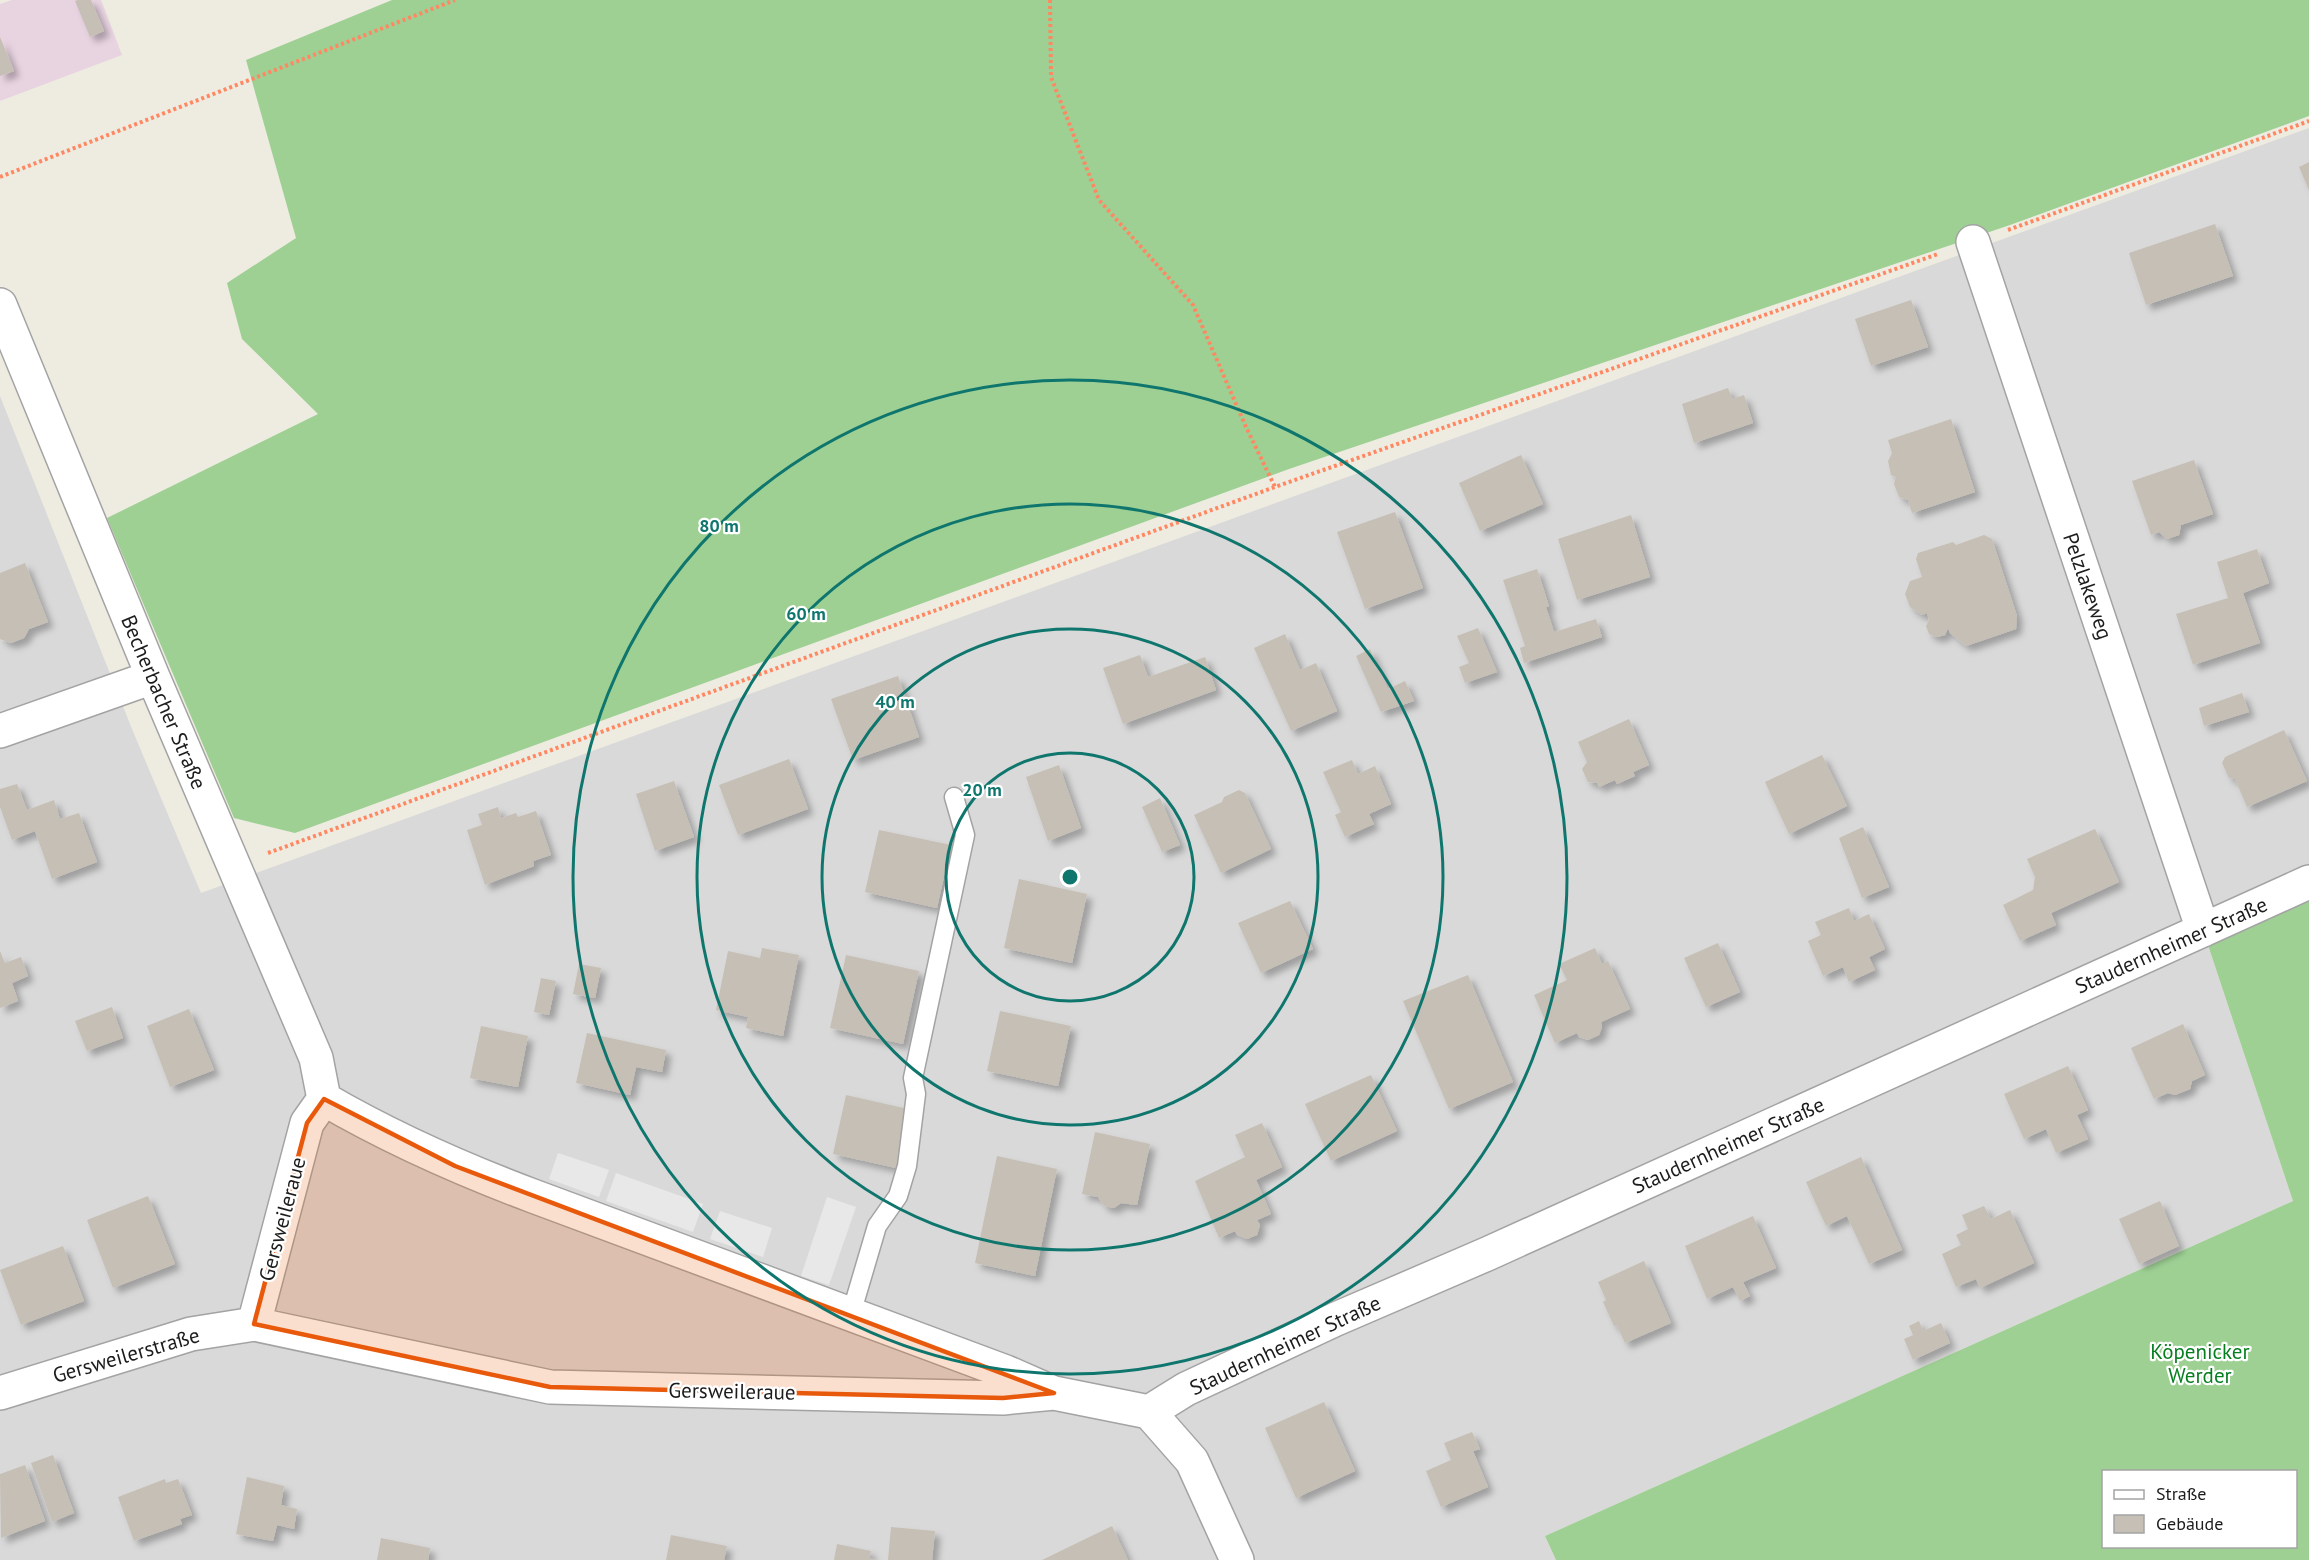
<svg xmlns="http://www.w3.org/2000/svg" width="2309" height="1560" font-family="'PT Sans',sans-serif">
	<defs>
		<filter id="shadow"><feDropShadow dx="5.5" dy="5.5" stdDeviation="3" flood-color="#0004"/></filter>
	</defs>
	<rect width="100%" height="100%" fill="#eeece1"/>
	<path fill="#dad9d9" d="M 2309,128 L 2309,882 L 2203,930 L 2293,1201 L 1545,1536 L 1556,1560 L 0,1560 L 0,396 L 132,729 L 201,893 Z"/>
	<path fill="#e8d3e1" d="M 12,0 L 101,0 L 122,55 L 0,101 L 0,4 Z"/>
	<path fill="#9ed094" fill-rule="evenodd" d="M 392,0 L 2309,0 L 2309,116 L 2010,225 L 1289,469 L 295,833 L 234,818 L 107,518 L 318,414 L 242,339 L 227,283 L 296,238 L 246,60 Z
		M 2309,882 L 2309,1560 L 1556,1560 L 1545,1536 L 2293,1201 L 2203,930 ZM 2104,1472 L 2296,1472 L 2296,1546 L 2104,1546 Z"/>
	<path fill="#e8e8e8" d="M 558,1153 L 609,1170 L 599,1197 L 549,1179 Z
		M 616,1173 L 703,1204 L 693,1232 L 606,1201 Z
		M 827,1197 L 856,1207 L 829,1285 L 801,1276 Z
		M 720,1211 L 772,1228 L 763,1257 L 710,1239 Z"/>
	<path fill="#c6bfb5" filter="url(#shadow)" d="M 78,0 L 91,0 L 104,31 L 90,37 L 75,1 Z
		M 0,37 L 14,71 L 0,76 Z
		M 2309,162 L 2309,190 L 2299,167 Z
		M 2215,224 L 2233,276 L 2146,305 L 2129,253 Z
		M 1911,300 L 1928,347 L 1871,366 L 1855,319 Z
		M 1728,388 L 1732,399 L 1744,395 L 1753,423 L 1694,443 L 1682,404 Z
		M 1951,419 L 1975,492 L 1912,513 L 1908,500 L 1899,497 L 1894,484 L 1896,477 L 1891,475 L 1888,461 L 1892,453 L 1888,440 Z
		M 1521,455 L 1543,504 L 1480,531 L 1459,483 Z
		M 2194,460 L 2213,514 L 2181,525 L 2179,535 L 2167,539 L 2159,532 L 2151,535 L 2132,481 Z
		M 1395,512 L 1423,588 L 1365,609 L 1337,532 Z
		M 1631,515 L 1650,577 L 1577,600 L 1558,539 Z
		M 1984,535 L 1992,539 L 2017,616 L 2016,629 L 1966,646 L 1950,633 L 1948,628 L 1945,635 L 1937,637 L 1929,634 L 1926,626 L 1929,620 L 1927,613 L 1922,615 L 1910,607 L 1905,594 L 1910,581 L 1922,577 L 1916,559 L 1918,553 L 1953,542 L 1956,545 Z
		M 2257,549 L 2269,583 L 2243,593 L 2260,643 L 2193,665 L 2176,614 L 2228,598 L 2217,562 Z
		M 25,563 L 48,622 L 29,629 L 24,638 L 11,643 L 0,639 L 0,573 Z
		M 1537,569 L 1549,606 L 1546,607 L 1554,632 L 1596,619 L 1602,637 L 1524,663 L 1520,648 L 1525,646 L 1503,580 Z
		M 1478,628 L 1497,672 L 1465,683 L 1459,667 L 1469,663 L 1457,636 Z
		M 1285,634 L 1300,670 L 1316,663 L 1337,711 L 1291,731 L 1254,648 Z
		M 1370,649 L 1388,689 L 1405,681 L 1414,701 L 1381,712 L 1356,656 Z
		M 1140,655 L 1148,677 L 1205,657 L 1216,690 L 1123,724 L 1103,668 Z
		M 898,676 L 919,737 L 853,760 L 831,699 Z
		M 2242,693 L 2249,712 L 2204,726 L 2199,708 Z
		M 1629,719 L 1649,765 L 1633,772 L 1635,776 L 1617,784 L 1615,780 L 1599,787 L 1597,783 L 1588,782 L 1582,769 L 1587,762 L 1578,742 Z
		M 2284,730 L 2307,781 L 2247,807 L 2235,779 L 2229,778 L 2222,763 L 2225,757 Z
		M 1822,755 L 1847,806 L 1789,834 L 1765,782 Z
		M 789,759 L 808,809 L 738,835 L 719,785 Z
		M 1352,760 L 1358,774 L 1375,766 L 1391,804 L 1369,814 L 1374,824 L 1345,837 L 1335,815 L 1341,812 L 1323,772 Z
		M 1059,765 L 1081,828 L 1048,841 L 1026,777 Z
		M 674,781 L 694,837 L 655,851 L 636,794 Z
		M 17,784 L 27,810 L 54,800 L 60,819 L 79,813 L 97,862 L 52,879 L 35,831 L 12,840 L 0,807 L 0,789 Z
		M 1239,790 L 1245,793 L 1271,849 L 1221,873 L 1194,815 L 1222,802 L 1224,797 Z
		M 1160,798 L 1180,845 L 1162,852 L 1142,807 Z
		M 498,807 L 501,818 L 516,813 L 518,817 L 536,811 L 551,855 L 533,861 L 534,866 L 485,885 L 467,830 L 482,825 L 478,814 Z
		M 1863,827 L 1889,887 L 1862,898 L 1839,838 Z
		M 2095,829 L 2119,882 L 2051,913 L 2056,925 L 2020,941 L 2003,905 L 2033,890 L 2035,877 L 2027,859 Z
		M 879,830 L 951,845 L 937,908 L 865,892 Z
		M 1019,879 L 1087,894 L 1072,963 L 1004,948 Z
		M 1290,901 L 1313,949 L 1261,973 L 1238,923 Z
		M 1849,908 L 1854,921 L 1869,914 L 1885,949 L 1869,957 L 1875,970 L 1849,982 L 1843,967 L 1823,976 L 1808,941 L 1821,935 L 1815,922 Z
		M 1718,943 L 1740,992 L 1706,1007 L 1684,958 Z
		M 762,948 L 799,955 L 783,1036 L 746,1028 L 748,1017 L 716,1010 L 728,951 L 760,958 Z
		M 1595,948 L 1602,964 L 1608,961 L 1630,1009 L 1601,1022 L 1602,1027 L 1599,1035 L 1588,1040 L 1579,1037 L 1577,1033 L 1555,1043 L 1534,995 L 1567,980 L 1559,964 Z
		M 0,951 L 5,963 L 21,957 L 28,976 L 12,983 L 18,1001 L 0,1008 Z
		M 846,955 L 919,971 L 903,1044 L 830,1028 Z
		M 579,964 L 601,968 L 595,998 L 573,994 Z
		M 1468,975 L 1513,1082 L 1449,1109 L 1403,1001 Z
		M 541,978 L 556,981 L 549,1015 L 534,1012 Z
		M 112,1007 L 123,1038 L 87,1051 L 75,1021 Z
		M 189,1009 L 214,1070 L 170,1087 L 147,1026 Z
		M 1000,1011 L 1071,1026 L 1058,1086 L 987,1071 Z
		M 2183,1024 L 2205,1075 L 2192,1081 L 2190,1089 L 2175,1095 L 2168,1093 L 2154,1099 L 2131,1048 Z
		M 481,1026 L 528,1036 L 518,1087 L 470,1078 Z
		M 587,1033 L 666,1050 L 662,1072 L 636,1067 L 630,1095 L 576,1083 Z
		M 2068,1066 L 2088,1110 L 2077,1115 L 2088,1139 L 2056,1153 L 2046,1129 L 2024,1139 L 2004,1094 Z
		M 1371,1075 L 1397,1131 L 1331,1161 L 1305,1104 Z
		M 846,1095 L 908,1109 L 896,1168 L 833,1154 Z
		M 1262,1123 L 1282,1167 L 1256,1180 L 1271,1214 L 1257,1220 L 1260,1225 L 1257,1235 L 1247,1239 L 1237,1235 L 1235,1231 L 1219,1238 L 1195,1181 L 1245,1157 L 1235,1135 Z
		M 1095,1132 L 1150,1144 L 1137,1205 L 1121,1203 L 1114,1208 L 1104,1206 L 1098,1197 L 1082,1194 Z
		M 997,1156 L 1057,1169 L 1035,1276 L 975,1263 Z
		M 1861,1157 L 1902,1250 L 1869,1264 L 1847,1216 L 1826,1226 L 1806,1182 Z
		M 148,1196 L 175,1264 L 113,1288 L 87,1220 Z
		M 2160,1201 L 2179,1246 L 2139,1264 L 2119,1219 Z
		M 1984,1206 L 1991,1219 L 2010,1210 L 2034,1263 L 1980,1288 L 1976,1279 L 1956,1287 L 1942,1254 L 1961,1245 L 1956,1235 L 1968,1229 L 1962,1215 Z
		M 1753,1216 L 1776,1268 L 1743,1282 L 1750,1296 L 1740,1301 L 1733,1287 L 1707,1299 L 1685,1246 Z
		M 63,1246 L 84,1301 L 21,1325 L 0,1270 Z
		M 1644,1261 L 1671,1323 L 1625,1343 L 1617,1325 L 1614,1326 L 1603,1302 L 1606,1300 L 1598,1282 Z
		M 1919,1321 L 1923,1331 L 1941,1323 L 1950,1343 L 1913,1360 L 1904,1339 L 1913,1335 L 1909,1326 Z
		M 1324,1402 L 1355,1471 L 1296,1498 L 1265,1428 Z
		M 1472,1432 L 1480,1449 L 1473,1451 L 1488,1487 L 1441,1507 L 1426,1471 L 1451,1460 L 1444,1443 Z
		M 53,1455 L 74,1513 L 52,1522 L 31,1463 Z
		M 25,1465 L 45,1521 L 1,1538 L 0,1474 Z
		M 247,1477 L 284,1486 L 281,1505 L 297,1509 L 294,1529 L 277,1525 L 273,1541 L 236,1534 Z
		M 165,1479 L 166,1483 L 178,1479 L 192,1515 L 180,1519 L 182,1524 L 134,1541 L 118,1497 Z
		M 1112,1526 L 1128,1560 L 1042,1560 Z
		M 891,1527 L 935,1531 L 932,1560 L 888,1560 Z
		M 671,1535 L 727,1546 L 724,1560 L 666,1560 Z
		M 381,1538 L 430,1548 L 428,1560 L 377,1560 Z
		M 837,1544 L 871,1551 L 869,1558 L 876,1560 L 834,1560 Z"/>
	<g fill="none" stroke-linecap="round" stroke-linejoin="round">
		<g stroke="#a3a3a3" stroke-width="21">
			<path id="lane" d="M 851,1314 L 877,1226 L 898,1196 L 907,1166 L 916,1094 L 913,1078 L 965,835 L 954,797"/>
		</g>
		<g stroke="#a3a3a3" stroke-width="36">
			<path id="street" d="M 1973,242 L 2203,930
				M 0,305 L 153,677 L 316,1058 L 324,1099
				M 0,731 L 153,677
				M 324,1099 C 391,1138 461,1169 533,1196 L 1006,1372 L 1054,1393 L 1149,1412
				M 254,1324 L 307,1123 L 324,1099
				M 0,1393 L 191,1334 L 254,1324 L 550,1387 L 1003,1398 L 1054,1393
				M 1149,1412 L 1186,1389 L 1336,1319 L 1487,1254 L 2309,882
				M 1149,1412 L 1192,1461 L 1237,1560"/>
		</g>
		<path stroke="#ff8762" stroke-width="4" stroke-dasharray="3 3" stroke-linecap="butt" d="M 1050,0 L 1051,77 L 1099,200 L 1193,305 L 1246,427 L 1275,487
			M 0,177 L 455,0
			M 2008,230 L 2309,121
			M 268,853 L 1275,487 L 1938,254"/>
		<use href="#lane" stroke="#fff" stroke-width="18"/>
		<use href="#street" stroke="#fff" stroke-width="33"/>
	</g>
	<path fill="#e8590c" fill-opacity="0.2" stroke="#e8590c" stroke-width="4.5" stroke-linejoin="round" d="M 324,1099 L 455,1166 L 1054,1393 L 1003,1398 L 550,1387 L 254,1324 L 307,1123 Z"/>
	<g fill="none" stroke="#0f766e" stroke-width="3">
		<circle cx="1070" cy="877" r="124"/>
		<circle cx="1070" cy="877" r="248"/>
		<circle cx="1070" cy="877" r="373"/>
		<circle cx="1070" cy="877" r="497"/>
	</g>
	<g text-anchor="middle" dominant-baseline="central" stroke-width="4.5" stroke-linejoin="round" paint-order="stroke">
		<g font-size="21" fill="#1c1c1c" stroke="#fff">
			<text transform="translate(2088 586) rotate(71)">Pelzlakeweg</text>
			<text transform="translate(164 702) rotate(67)">Becherbacher Straße</text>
			<text transform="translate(2171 945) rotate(-24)">Staudernheimer Straße</text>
			<text transform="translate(1728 1145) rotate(-24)">Staudernheimer Straße</text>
			<text transform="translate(282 1219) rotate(-75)">Gersweileraue</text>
			<text transform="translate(1285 1345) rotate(-25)">Staudernheimer Straße</text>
			<text transform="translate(126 1355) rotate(-16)">Gersweilerstraße</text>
			<text transform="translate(732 1391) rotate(1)">Gersweileraue</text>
		</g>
		<g font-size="21" fill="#067e20" stroke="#fff">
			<text x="2200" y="1351">Köpenicker<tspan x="2200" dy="24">Werder</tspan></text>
		</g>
	</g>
	<circle cx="1070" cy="877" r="9" fill="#0f766e" stroke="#fff" stroke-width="3"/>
	<g font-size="18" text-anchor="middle" font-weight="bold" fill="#0f766e" stroke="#fff" stroke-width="4.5" stroke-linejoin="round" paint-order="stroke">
		<text x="719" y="532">80 m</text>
		<text x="806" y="620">60 m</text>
		<text x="895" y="708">40 m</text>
		<text x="982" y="796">20 m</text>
	</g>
	<rect x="2102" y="1470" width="195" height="78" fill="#ffffff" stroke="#a4a4a4" stroke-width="1.5"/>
	<rect x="2114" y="1490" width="30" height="9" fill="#ffffff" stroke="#a4a4a4" stroke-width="1.5"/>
	<text x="2156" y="1500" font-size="18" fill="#1c1c1c">Straße</text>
	<rect x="2114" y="1515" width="30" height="18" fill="#c6bfb5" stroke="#a4a4a4" stroke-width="1.5"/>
	<text x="2156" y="1530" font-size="18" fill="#1c1c1c">Gebäude</text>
</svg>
